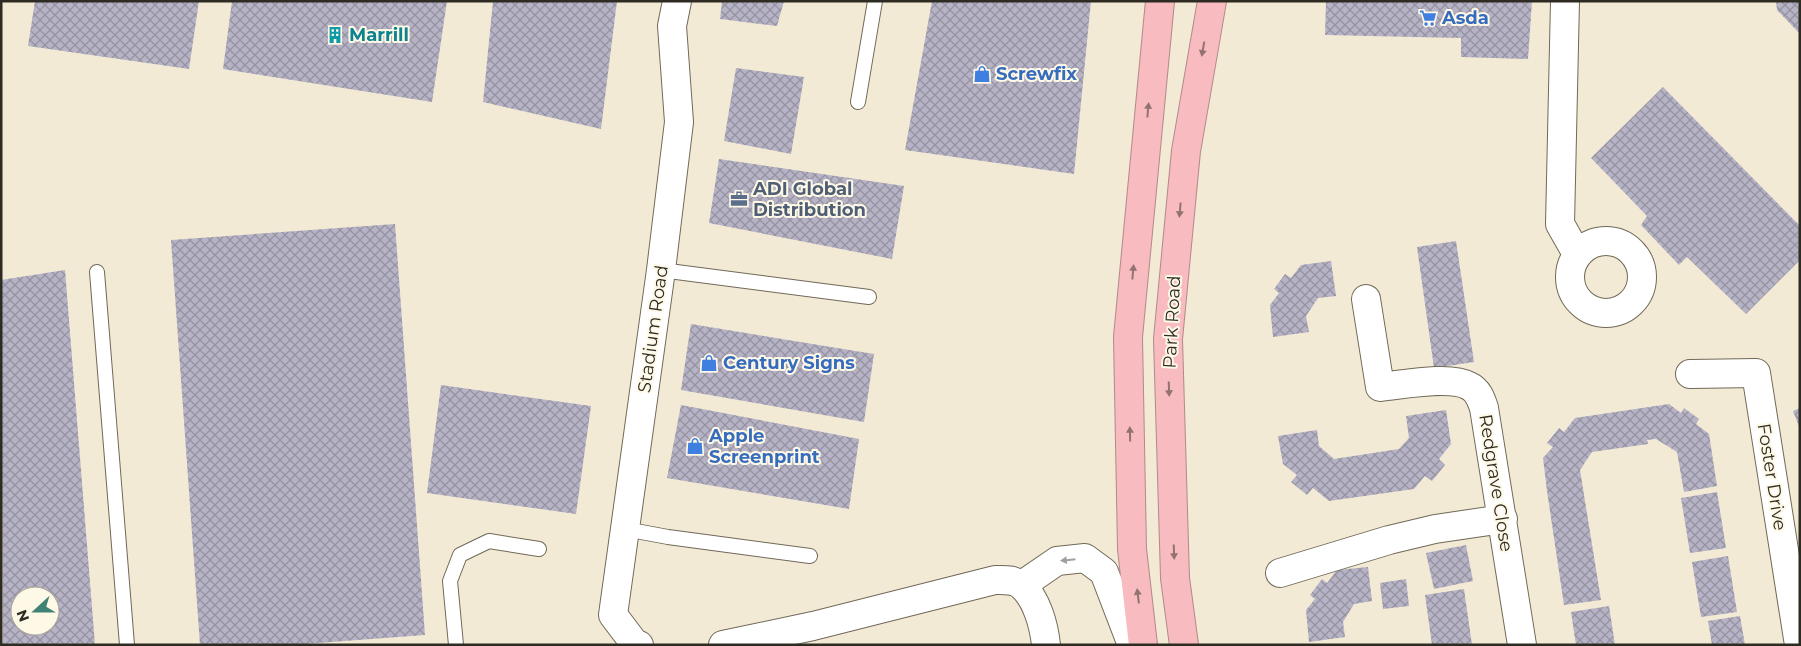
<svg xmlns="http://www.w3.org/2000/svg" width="1801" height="646" font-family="Montserrat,sans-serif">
	<defs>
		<pattern id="building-cross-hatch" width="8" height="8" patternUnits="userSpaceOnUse" patternTransform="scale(1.25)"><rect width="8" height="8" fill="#b7b3c6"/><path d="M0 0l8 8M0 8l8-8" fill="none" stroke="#9592a0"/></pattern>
	</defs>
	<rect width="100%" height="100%" fill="#f3ead6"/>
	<path fill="url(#building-cross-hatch)" fill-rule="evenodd" d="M 35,1 L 199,1 L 189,69 L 28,46 Z
		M 232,1 L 447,1 L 432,102 L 223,69 Z
		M 493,1 L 617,1 L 601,129 L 483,102 Z
		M 722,1 L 784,1 L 777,26 L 720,19 Z
		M 932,1 L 1091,1 L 1074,174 L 905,150 Z
		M 1326,1 L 1532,1 L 1528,59 L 1461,57 L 1461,38 L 1325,35 Z
		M 1776,1 L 1800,1 L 1800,34 L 1777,10 Z
		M 736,68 L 804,77 L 791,154 L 724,141 Z
		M 1663,87 L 1800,226 L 1800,260 L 1746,314 L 1687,257 L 1679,265 L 1641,225 L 1647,216 L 1591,158 Z
		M 719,159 L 904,186 L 892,259 L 709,223 Z
		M 395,224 L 425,635 L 291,645 L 200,645 L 171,240 Z
		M 1456,241 L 1474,362 L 1434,368 L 1417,247 Z
		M 1331,261 L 1336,296 L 1318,298 L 1306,316 L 1309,332 L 1273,337 L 1270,305 L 1279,293 L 1274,289 L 1285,274 L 1291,278 L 1301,265 Z
		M 65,270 L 95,645 L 3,645 L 1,280 ZM 20,596 L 50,596 L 50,626 L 20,626 Z
		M 691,324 L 874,354 L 864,422 L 681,390 Z
		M 441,385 L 591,406 L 576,514 L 427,493 Z
		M 1669,404 L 1681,413 L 1684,408 L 1699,419 L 1696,424 L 1709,434 L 1717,486 L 1684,492 L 1677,452 L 1656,439 L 1647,440 L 1648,444 L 1592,452 L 1580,470 L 1601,600 L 1564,605 L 1547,491 L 1543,458 L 1553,447 L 1547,443 L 1559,428 L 1564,432 L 1575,418 Z
		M 681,405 L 859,439 L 849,509 L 667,478 Z
		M 1800,408 L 1800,429 L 1793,411 Z
		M 1446,410 L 1451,444 L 1439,459 L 1445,465 L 1432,481 L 1425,476 L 1414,489 L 1329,501 L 1313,488 L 1307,495 L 1291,482 L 1297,475 L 1283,464 L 1278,436 L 1317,430 L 1319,446 L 1334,459 L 1399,449 L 1409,438 L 1406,416 Z
		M 1717,492 L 1726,548 L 1690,553 L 1681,498 Z
		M 1466,545 L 1473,581 L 1434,589 L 1426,553 Z
		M 1728,556 L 1737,612 L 1701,617 L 1692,562 Z
		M 1368,567 L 1372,601 L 1354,604 L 1343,622 L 1345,637 L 1309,642 L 1306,610 L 1315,599 L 1310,595 L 1322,579 L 1327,583 L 1337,570 Z
		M 1406,579 L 1409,606 L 1383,609 L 1380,583 Z
		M 1464,589 L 1472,645 L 1432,645 L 1425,595 Z
		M 1609,606 L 1615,645 L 1576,645 L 1571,612 Z
		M 1740,616 L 1745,645 L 1712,645 L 1708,621 Z"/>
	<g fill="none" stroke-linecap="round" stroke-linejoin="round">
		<g stroke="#706957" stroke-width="16">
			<path id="lane" d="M 858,102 L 875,1
				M 661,270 L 869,297
				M 97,272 L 127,645
				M 625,529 L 668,537 L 810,556
				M 456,645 L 450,581 L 460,555 L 489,541 L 539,549"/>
		</g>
		<g stroke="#706957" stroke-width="30">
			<path id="street" d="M 1565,1 L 1560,224 L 1577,254
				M1570 277a36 36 0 1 1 72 0a36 36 0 1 1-72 0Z
				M 1366,299 L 1380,387 C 1402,385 1450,375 1469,386 C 1478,390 1481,399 1484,408 L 1522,645
				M 1690,374 L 1756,373 L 1799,645
				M 1280,573 L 1389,540 L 1435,529 L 1503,519"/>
		</g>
		<g stroke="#706957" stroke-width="30">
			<path id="secondary" d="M 1022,585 L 1057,561 L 1085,558 L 1104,572 L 1132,645
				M 639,645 L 635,644 L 613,615 L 661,270 L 679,122 L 672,26 L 677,1
				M 723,645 L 813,626 L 995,580 C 1004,580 1015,579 1022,586 C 1037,599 1044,626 1046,645"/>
		</g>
		<g stroke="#b18989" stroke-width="30">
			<path id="highway" d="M 1143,645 L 1132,549 L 1128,337 L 1160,1
				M 1184,645 L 1175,578 L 1168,339 L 1186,151 L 1212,1"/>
		</g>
		<use href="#lane" stroke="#fff" stroke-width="14"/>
		<use href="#street" stroke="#fff" stroke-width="28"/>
		<use href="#secondary" stroke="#fff" stroke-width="28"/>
		<use href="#highway" stroke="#f7bbc0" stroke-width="28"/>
	</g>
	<defs><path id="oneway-solid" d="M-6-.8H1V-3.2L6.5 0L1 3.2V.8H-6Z" transform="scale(1.25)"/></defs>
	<g fill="#927372">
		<use href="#oneway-solid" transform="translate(1203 49) rotate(100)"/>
		<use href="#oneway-solid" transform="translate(1148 110) rotate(-85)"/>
		<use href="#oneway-solid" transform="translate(1180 210) rotate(95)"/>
		<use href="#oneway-solid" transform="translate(1133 272) rotate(-85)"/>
		<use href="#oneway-solid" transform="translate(1169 389) rotate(88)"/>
		<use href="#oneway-solid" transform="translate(1130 434) rotate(-91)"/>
		<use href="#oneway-solid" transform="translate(1174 552) rotate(88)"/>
		<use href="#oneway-solid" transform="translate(1138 596) rotate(-97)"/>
	</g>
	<use fill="#a1a09c" href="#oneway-solid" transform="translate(1068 560) rotate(174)"/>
	<defs>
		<g id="supermarket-bare" transform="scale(1.35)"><path d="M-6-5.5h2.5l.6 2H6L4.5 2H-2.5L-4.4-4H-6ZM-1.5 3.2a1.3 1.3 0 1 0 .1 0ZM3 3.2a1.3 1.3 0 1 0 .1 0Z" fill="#3f7fe0" stroke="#fef8e7" stroke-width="2.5" paint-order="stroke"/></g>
		<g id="building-bare" transform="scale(1.35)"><path d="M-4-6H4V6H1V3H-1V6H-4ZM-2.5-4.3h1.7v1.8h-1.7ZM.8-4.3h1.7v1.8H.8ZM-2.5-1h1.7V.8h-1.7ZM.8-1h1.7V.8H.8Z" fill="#0f9aa8" stroke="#fef8e7" stroke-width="2.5" paint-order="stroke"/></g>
		<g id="shop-bare" transform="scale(1.35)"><path d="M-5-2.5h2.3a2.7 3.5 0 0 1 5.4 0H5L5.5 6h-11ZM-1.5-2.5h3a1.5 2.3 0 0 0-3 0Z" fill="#3f7fe0" stroke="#fef8e7" stroke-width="2.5" paint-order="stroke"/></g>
		<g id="office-bare" transform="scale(1.35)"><path d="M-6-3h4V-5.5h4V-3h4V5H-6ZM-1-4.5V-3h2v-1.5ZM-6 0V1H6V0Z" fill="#5c6f8a" stroke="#fef8e7" stroke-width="2.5" paint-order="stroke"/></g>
	</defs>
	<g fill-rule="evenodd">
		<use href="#supermarket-bare" x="1428" y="18"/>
		<use href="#building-bare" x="335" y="35"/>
		<use href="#shop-bare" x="982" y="74"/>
		<use href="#office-bare" x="739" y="199"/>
		<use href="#shop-bare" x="709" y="363"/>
		<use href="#shop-bare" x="695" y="446"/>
	</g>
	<g text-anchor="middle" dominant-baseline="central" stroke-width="4" stroke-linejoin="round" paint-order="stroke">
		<g font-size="18" font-weight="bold" fill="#366cbe" stroke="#fef8e7" text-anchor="start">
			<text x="1442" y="18">Asda</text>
			<text x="996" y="74">Screwfix</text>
			<text x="723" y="363">Century Signs</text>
			<text x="709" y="436">Apple<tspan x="709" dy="21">Screenprint</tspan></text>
		</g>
		<g font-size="18" font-weight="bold" fill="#0d838f" stroke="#fef8e7" text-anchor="start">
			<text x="349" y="35">Marrill</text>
		</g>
		<g font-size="18" font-weight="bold" fill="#4e5e75" stroke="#fef8e7" text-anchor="start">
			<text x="753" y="189">ADI Global<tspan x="753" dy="21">Distribution</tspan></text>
		</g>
		<g font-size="18" fill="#2e2b23" stroke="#fef8e7">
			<text transform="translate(1172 322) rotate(-87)">Park Road</text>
			<text transform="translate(653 329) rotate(-82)">Stadium Road</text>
			<text transform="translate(1772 477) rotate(81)">Foster Drive</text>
			<text transform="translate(1496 483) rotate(81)">Redgrave Close</text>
		</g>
	</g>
	<rect width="1801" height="646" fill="none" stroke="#2e2b23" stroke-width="5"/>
	<g transform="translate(35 611) rotate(249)"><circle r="24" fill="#fef8e7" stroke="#aba699"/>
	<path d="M0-4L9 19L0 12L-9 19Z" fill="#408375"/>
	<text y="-8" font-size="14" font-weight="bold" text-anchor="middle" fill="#2e2b23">N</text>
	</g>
</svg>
